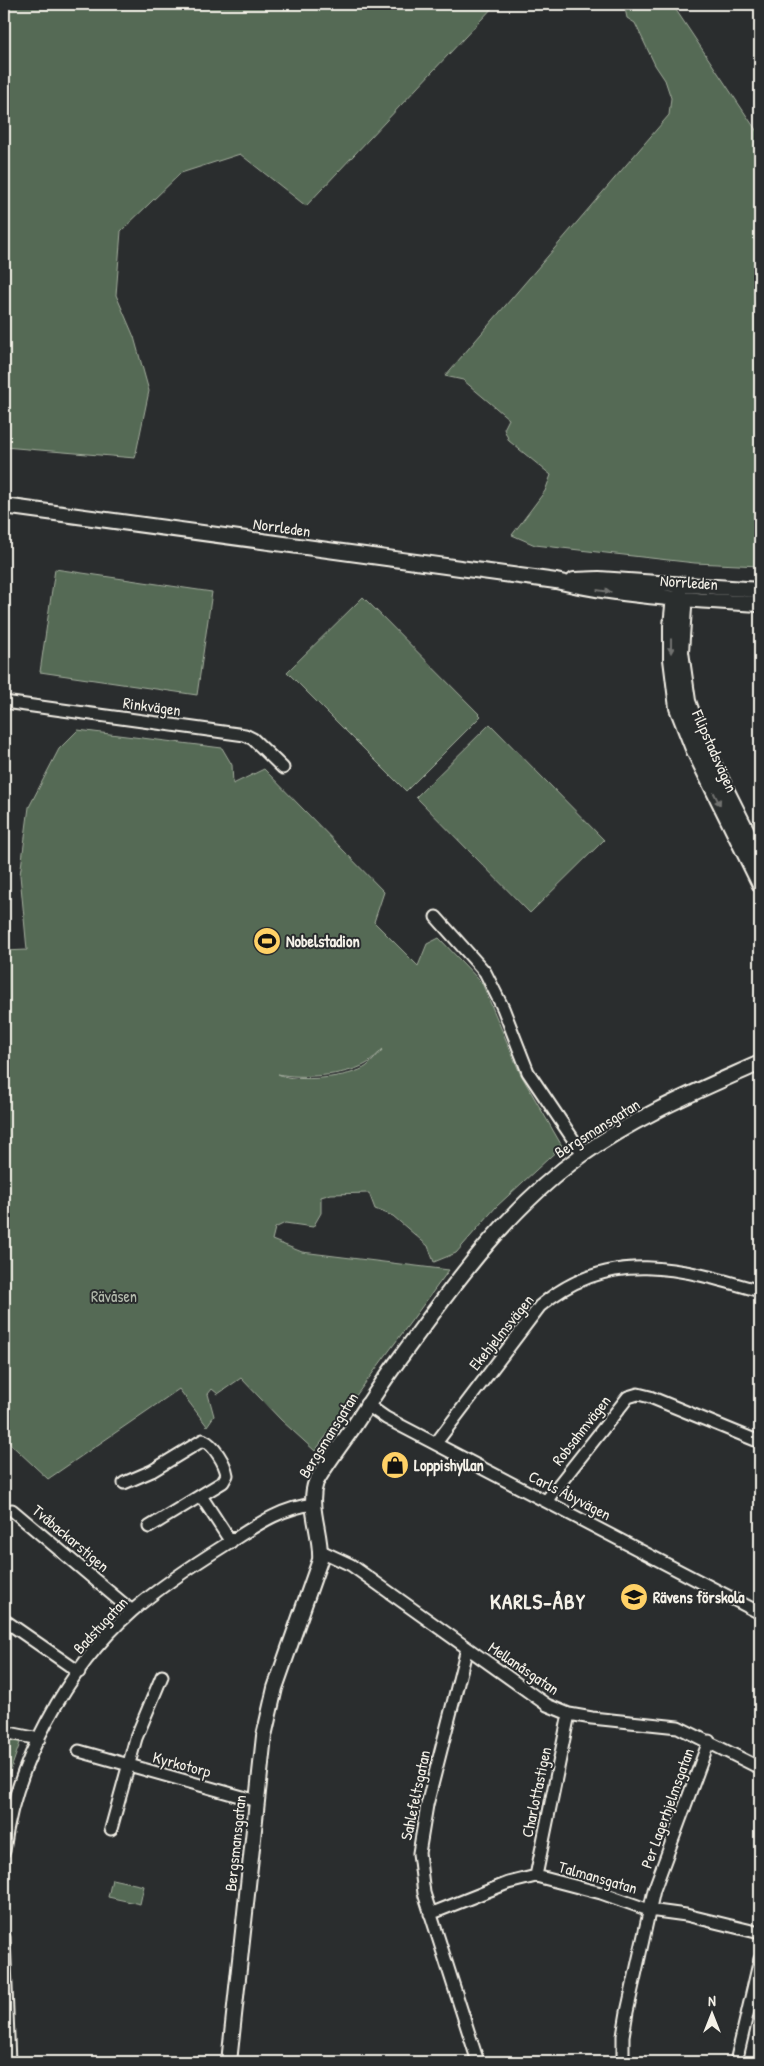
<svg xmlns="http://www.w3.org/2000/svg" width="764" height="2066" font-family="'Patrick Hand',sans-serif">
	<rect width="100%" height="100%" fill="#2a2d2e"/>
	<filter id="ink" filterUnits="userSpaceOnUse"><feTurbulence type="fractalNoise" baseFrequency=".02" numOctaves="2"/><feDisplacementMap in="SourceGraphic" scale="10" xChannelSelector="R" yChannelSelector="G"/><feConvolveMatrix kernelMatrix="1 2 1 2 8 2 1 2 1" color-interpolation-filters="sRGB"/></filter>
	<g filter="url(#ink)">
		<path fill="#556a55" stroke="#a4ae9e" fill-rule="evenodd" d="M 4,4 L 496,4 L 306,206 L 240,154 L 181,173 L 121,231 L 116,295 L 134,337 L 149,391 L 135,458 L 4,447 Z
			M 624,4 L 672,4 L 760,136 L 760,566 L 695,563 L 535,545 L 512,535 L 545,491 L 551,475 L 509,441 L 504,429 L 509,419 L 463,380 L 445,376 L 669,115 L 671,98 L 665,80 L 655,65 L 635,23 L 627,18 Z
			M 55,569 L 212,592 L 197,695 L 40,672 Z
			M 363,597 L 481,716 L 406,791 L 287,672 Z
			M 490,724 L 604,840 L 530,913 L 416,797 Z
			M 78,730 L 222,748 L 232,765 L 233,784 L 264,769 L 384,892 L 374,922 L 418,966 L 427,944 L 439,938 L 482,983 L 520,1073 L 562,1146 L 496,1207 L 456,1253 L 434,1262 L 428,1246 L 393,1216 L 375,1209 L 369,1193 L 331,1194 L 321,1197 L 321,1213 L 313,1227 L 285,1223 L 275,1228 L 272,1240 L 302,1252 L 449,1270 L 315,1451 L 281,1420 L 241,1378 L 218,1394 L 212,1389 L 208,1394 L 214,1416 L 207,1426 L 179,1389 L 48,1479 L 4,1438 L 4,951 L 27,950 L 20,875 L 29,807 L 59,749 ZM 383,1049 C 378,1054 373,1061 367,1066 C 351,1078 295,1083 278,1074 C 300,1079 345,1076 366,1064 C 372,1061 378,1053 383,1049 Z
			M 4,1738 L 21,1740 L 4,1789 Z
			M 112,1879 L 144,1886 L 140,1904 L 108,1897 Z"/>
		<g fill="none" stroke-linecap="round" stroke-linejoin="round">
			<g stroke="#f4f1e8" stroke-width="15">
				<path id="minor" d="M 4,702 L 245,735 L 253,739 L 283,768
					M 436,917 L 485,972 L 503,1008 L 528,1072 L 583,1154
					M 366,1404 L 386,1418 L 760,1613
					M 436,1443 L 540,1306 C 609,1247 681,1268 760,1291
					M 124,1483 L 152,1471 L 203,1440 C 214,1445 225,1463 227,1475 L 223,1482 L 149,1527
					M 201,1496 L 231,1542
					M 546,1501 L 628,1397 L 638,1394 L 650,1397 L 760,1442
					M 12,1510 L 132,1611
					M 321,1551 L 351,1565 L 547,1705 L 569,1714 L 592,1718 L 678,1727 L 760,1768
					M 4,1620 L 79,1672
					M 467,1648 L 427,1805 L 419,1853 L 424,1893 L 478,2062
					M 4,1732 L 39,1739
					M 79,1751 L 257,1801
					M 111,1829 L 136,1738 L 162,1676
					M 4,1851 C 14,1766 67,1668 132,1611 C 161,1586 193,1565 225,1545 C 254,1527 279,1508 314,1504
					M 536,1876 L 569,1714
					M 430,1914 L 508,1883 L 536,1876 L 601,1893 L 649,1910 L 686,1915 L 760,1933
					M 4,1937 L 9,2062
					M 623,2062 L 623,2036 L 627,2012 L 654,1890 L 709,1741
					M 736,2062 L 760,1959"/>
			</g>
			<g stroke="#f4f1e8" stroke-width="18">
				<path id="tertiary" d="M 4,506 L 556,581 C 623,597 691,600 760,604
					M 574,580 L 599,579 L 760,590
					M 679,585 L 679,599 L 684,608 L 681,652 L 688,701 L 703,743 L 760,857
					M 679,599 L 673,606 L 671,626 L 671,659 L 677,708 L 693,749 L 760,885
					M 229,2062 L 264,1736 L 275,1688 L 320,1560 C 322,1535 307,1506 316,1482 C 327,1463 340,1446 352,1429 C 369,1403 385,1378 403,1354 C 456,1281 508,1208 582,1155 C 636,1116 700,1090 760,1063"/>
			</g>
			<use href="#minor" stroke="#2a2d2e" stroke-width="11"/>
			<use href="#tertiary" stroke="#2a2d2e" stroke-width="14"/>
		</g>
		<defs><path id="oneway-solid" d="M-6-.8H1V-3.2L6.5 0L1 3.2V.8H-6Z" transform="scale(1.25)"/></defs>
		<g fill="#71726f">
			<use href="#oneway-solid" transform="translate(604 591) rotate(7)"/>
			<use href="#oneway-solid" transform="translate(671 646) rotate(90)"/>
			<use href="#oneway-solid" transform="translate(717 799) rotate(63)"/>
		</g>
	</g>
	<defs>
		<g id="stadium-disc" transform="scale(1.4375)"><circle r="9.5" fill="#ffd166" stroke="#2a2d2e"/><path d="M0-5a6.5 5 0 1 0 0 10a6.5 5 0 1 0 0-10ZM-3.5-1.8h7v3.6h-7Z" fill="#111"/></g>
		<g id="shop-disc" transform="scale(1.4375)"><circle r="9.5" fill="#ffd166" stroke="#2a2d2e"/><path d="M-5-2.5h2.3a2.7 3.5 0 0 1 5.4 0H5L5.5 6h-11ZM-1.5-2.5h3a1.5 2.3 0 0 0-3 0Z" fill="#111"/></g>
		<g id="school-disc" transform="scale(1.4375)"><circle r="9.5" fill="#ffd166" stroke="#2a2d2e"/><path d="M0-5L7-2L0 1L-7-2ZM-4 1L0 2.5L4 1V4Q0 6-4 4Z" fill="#111"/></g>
	</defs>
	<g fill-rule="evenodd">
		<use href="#stadium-disc" x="267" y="941"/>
		<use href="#shop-disc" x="395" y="1465"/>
		<use href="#school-disc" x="634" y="1597"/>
	</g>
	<g text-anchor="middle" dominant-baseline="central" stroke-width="4" stroke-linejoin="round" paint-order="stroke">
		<g font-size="16" fill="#f4f1e8" stroke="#2a2d2e">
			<text transform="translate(282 527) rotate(8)">Norrleden</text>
			<text transform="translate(689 582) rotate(4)">Norrleden</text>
			<text transform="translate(152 706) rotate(8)">Rinkvägen</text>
			<text transform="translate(715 751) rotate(66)">Filipstadsvägen</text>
			<text transform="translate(597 1128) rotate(-32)">Bergsmansgatan</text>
			<text transform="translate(501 1332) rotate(-51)">Ekehjelmsvägen</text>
			<text transform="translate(581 1430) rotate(-52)">Robsahmvägen</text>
			<text transform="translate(328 1435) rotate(-58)">Bergsmansgatan</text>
			<text transform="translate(570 1495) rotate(27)">Carls Åbyvägen</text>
			<text transform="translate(71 1538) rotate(40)">Tvåbackarstigen</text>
			<text transform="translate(100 1625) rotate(-47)">Badstugatan</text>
			<text transform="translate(524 1668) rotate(34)">Mellanåsgatan</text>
			<text transform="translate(182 1764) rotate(15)">Kyrkotorp</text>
			<text transform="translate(536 1792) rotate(-78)">Charlottastigen</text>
			<text transform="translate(415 1795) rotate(-78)">Sahlefeltsgatan</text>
			<text transform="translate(667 1808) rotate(-70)">Per Lagerhjelmsgatan</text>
			<text transform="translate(235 1843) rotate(-84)">Bergsmansgatan</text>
			<text transform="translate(598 1877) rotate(16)">Talmansgatan</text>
		</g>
		<g font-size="16" font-weight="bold" fill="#f4f1e8" stroke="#2a2d2e" text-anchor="start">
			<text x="286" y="941">Nobelstadion</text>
			<text x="414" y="1465">Loppishyllan</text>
			<text x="653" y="1597">Rävens förskola</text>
		</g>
		<g font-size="16" fill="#b4bbad" stroke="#2a2d2e">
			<text x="114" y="1296">Rävåsen</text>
		</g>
		<g font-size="21" font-weight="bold" letter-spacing="1" fill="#f4f1e8" stroke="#2a2d2e">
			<text x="538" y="1601">KARLS-ÅBY</text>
		</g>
	</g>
	<rect width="764" height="2066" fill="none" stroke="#2a2d2e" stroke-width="20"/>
	<rect x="10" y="10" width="744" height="2046" fill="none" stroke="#f4f1e8" stroke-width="2" filter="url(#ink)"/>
	<g transform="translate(712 2014)" stroke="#2a2d2e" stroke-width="4" paint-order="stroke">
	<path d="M0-4L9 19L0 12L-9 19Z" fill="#f4f1e8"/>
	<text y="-8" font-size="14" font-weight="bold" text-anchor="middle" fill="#f4f1e8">N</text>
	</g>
</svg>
